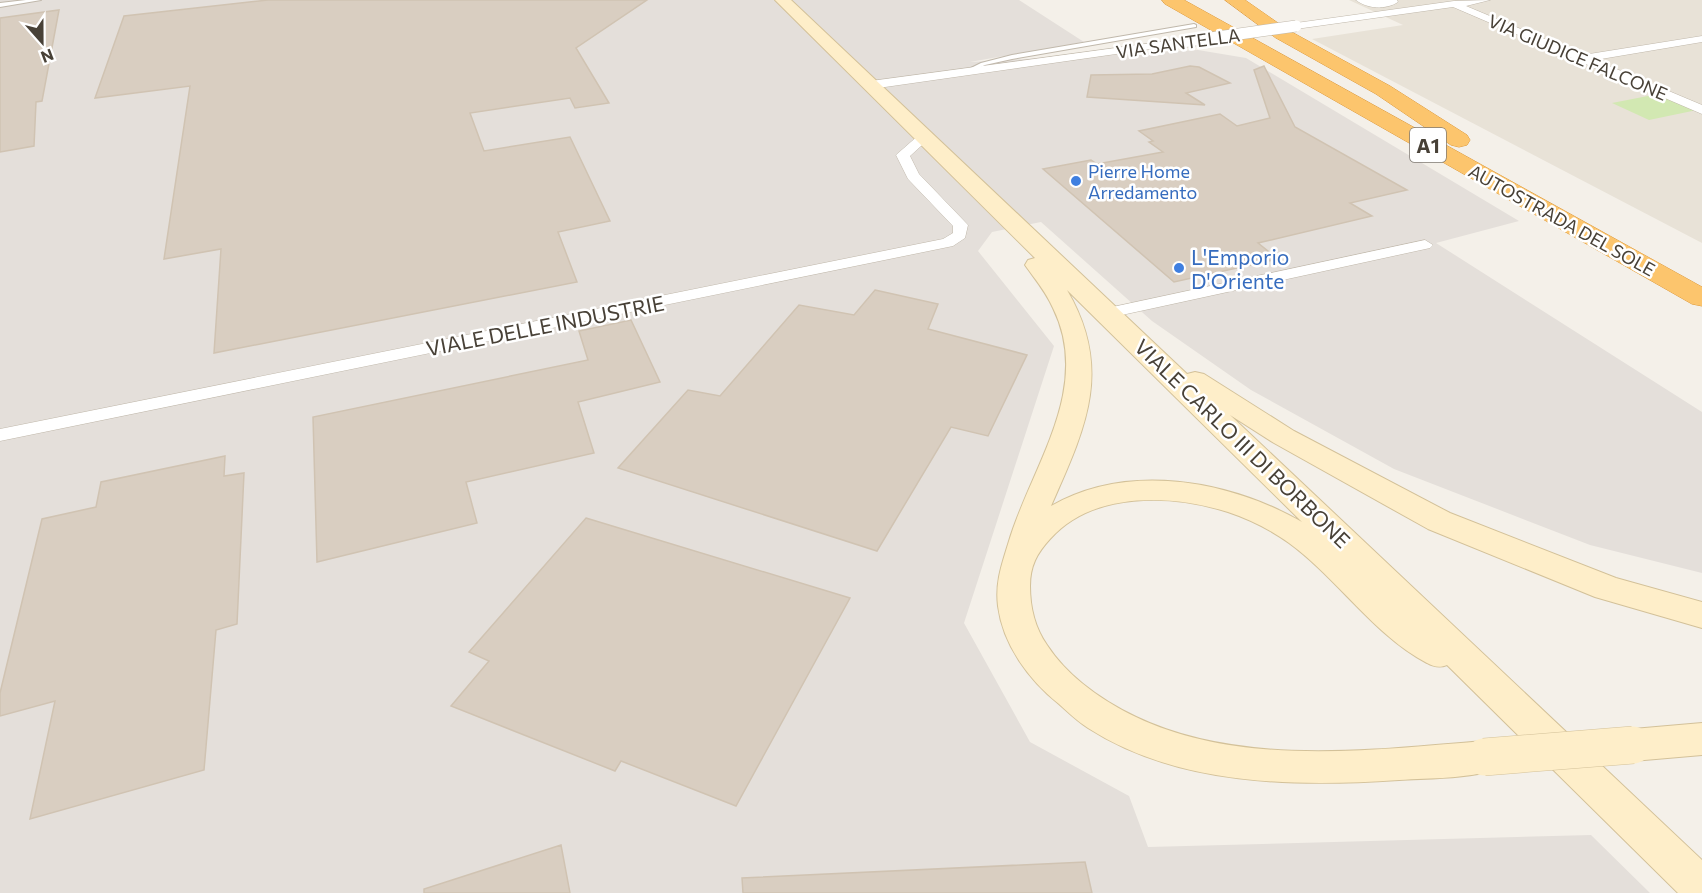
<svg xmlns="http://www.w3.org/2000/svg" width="1702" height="893" font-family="Commissioner,sans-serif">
	<rect width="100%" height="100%" fill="#f4f0e9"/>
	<path fill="#e8e2d7" d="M 1349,0 L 1702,0 L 1702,243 L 1312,39 L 1403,25 Z"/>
	<path fill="#e4dfda" d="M 0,0 L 1019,0 L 1084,42 L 970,62 L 1198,50 L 1246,58 L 1519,221 L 1436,243 L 1702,412 L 1702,573 L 1590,545 L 1394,469 L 1251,390 L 1152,321 L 1041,222 L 992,232 L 978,251 L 1054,346 L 964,623 L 1030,742 L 1129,796 L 1148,847 L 1591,835 L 1650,893 L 0,893 Z"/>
	<path fill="#d2e8b2" d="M 1658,94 L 1697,110 L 1649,120 L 1612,103 Z"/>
	<path fill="#d9cec1" stroke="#d0c3b2" stroke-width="1.5" d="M 268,0 L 647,0 L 576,48 L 609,103 L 575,108 L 570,98 L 470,113 L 484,151 L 570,137 L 610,221 L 558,232 L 577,282 L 214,353 L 221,249 L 164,259 L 190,86 L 95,98 L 124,16 Z
		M 59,10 L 42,101 L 36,102 L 34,146 L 0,152 L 0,18 Z
		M 1190,66 L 1199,67 L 1230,83 L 1186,93 L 1205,105 L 1087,97 L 1091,75 L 1152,74 Z
		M 1264,66 L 1295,127 L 1407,190 L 1350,203 L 1372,216 L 1258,243 L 1278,259 L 1174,282 L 1043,169 L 1091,160 L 1097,164 L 1163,152 L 1149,142 L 1153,141 L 1139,131 L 1220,114 L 1237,126 L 1270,118 L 1254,70 Z
		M 875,290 L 938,304 L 928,329 L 1027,355 L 988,436 L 951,427 L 877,551 L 618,468 L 688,390 L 720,396 L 799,305 L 854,315 Z
		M 631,320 L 660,382 L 578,402 L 594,453 L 466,482 L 477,523 L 317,562 L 313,417 L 588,360 L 579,331 Z
		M 225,456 L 224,476 L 244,473 L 237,624 L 216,630 L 204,770 L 30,819 L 55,701 L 0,716 L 0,693 L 42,519 L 96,507 L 101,482 Z
		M 586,518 L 850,598 L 736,806 L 621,761 L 615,771 L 451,706 L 489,661 L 469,652 Z
		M 561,845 L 570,893 L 424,893 L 424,889 Z
		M 1085,862 L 1092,893 L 743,893 L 742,878 Z"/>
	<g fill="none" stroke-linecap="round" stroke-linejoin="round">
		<g stroke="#c0b8ab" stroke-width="2">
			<path id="lane" d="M 26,0 L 41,0 L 0,7 L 0,3 Z
				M 1194,24 L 1196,25 L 1196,27 L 1012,59 L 985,65 L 968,73 L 963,72 L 981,63 L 1012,55 Z"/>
		</g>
		<g stroke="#c0b8ab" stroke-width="1">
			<path id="street" d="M 1356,0 L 1397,0 L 1398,2 C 1386,10 1367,9 1356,0 Z
				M 1490,0 L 1466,6 L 1583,55 L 1702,36 L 1702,42 L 1595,60 L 1702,105 L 1702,114 L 1453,7 L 1296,29 L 1291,26 L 1296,23 L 1454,1 Z
				M 1182,39 L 1186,40 L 1186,44 L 871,89 L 865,85 L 871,81 Z
				M 925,133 L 931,137 L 910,156 L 919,174 L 968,225 L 965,238 L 953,246 L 0,441 L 0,429 L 943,239 L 953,233 L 953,226 L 908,179 L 896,155 L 920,134 Z
				M 1425,240 L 1433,245 L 1430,248 L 1108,318 L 1100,313 L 1108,308 Z"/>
		</g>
		<g stroke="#d3c199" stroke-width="2">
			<path id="secondary" d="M 775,0 L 791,0 L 1187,374 L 1195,372 L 1204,374 L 1294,431 L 1450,513 L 1616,578 L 1702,602 L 1702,628 L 1595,597 L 1428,529 L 1274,443 L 1230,415 L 1702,860 L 1702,893 L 1678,893 L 1447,665 C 1440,668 1434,667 1427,663 C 1375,636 1337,578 1289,543 C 1271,530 1249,519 1228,512 C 1171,494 1093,491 1050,539 C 1037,553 1030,566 1030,586 C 1030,607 1035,628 1047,645 C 1068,677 1103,701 1136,717 C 1240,767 1373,750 1484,741 L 1497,745 L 1503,757 L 1497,769 C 1467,779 1431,778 1399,780 C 1296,787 1178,786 1088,728 C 1077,721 1068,712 1059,704 C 1029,680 1003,645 998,606 C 995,582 1002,564 1009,541 C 1031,467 1093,389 1053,308 C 1046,292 1035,279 1025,265 L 1028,260 L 1035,258 ZM 1067,290 L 1302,522 C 1228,480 1128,462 1051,506 C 1085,429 1114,370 1067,290 Z
				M 1702,723 L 1702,755 L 1633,761 L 1620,756 L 1614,745 L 1620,734 L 1633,729 Z"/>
		</g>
		<g stroke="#dc993c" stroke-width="1">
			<path id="highway" d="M 1162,0 L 1184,0 L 1702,287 L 1702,306 L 1692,304 L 1165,4 Z
				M 1225,0 L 1245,0 L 1288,30 L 1390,86 L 1467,135 L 1470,140 L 1467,145 L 1459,147 L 1451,145 L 1376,94 L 1276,38 Z"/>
		</g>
		<use href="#lane" fill="#fff" fill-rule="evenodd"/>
		<use href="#street" fill="#fff" fill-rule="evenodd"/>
		<use href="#secondary" fill="#feeec9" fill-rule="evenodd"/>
		<use href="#highway" fill="#fcc56d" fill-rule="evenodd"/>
		<g stroke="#c0b8ab" stroke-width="12" stroke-linecap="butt">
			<path id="street-bridge" d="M 1182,42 L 1296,26"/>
		</g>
		<g stroke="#d3c199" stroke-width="38" stroke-linecap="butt">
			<path id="secondary-bridge" d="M 1484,757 L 1633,745"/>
		</g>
		<use href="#street-bridge" stroke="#fff" stroke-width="11"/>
		<use href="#secondary-bridge" stroke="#feeec9" stroke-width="37"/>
	</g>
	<g fill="#3f7fe0" stroke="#fff" stroke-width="2">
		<circle cx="1076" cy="181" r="6"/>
		<circle cx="1179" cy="268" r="6"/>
	</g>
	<g text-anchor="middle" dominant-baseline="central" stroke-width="5" stroke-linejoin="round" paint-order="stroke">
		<g font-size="18" fill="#484137" stroke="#fff">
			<text transform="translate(1178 43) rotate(-8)">VIA SANTELLA</text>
			<text transform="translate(1578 57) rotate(23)">VIA GIUDICE FALCONE</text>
			<text transform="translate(1562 220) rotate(29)">AUTOSTRADA DEL SOLE</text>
		</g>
		<g font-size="18" fill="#366cbe" stroke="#fff" text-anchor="start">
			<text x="1088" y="171">Pierre Home<tspan x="1088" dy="21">Arredamento</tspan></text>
		</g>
		<rect fill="#fff" stroke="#7f7a73" stroke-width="1.5" x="1410" y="128" width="36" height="34" rx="4.5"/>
		<g font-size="20" font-weight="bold" fill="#484137">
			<text x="1428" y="145">A1</text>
		</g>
		<g font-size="21" fill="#366cbe" stroke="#fff" text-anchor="start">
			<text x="1191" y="256">L'Emporio<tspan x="1191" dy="24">D'Oriente</tspan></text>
		</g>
		<g font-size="21" fill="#484137" stroke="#fff">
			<text transform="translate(545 325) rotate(-11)">VIALE DELLE INDUSTRIE</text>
			<text transform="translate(1243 443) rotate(44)">VIALE CARLO III DI BORBONE</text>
		</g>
	</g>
	<g transform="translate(42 42) rotate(159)" stroke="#ffffff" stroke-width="4.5" paint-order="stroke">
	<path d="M0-4.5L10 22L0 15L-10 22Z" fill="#484137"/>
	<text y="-9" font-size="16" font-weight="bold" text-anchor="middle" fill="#484137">N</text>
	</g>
</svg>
